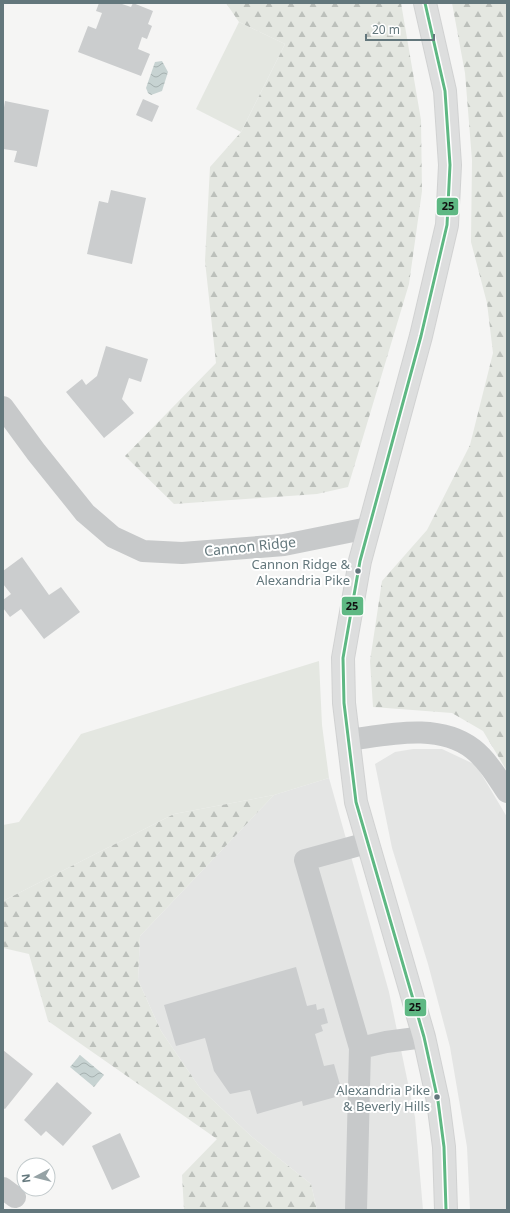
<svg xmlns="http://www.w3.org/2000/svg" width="510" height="1213" font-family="'Noto Sans',sans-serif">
	<defs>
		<pattern id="forest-firs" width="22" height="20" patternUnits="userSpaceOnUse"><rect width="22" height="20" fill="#e4e7e1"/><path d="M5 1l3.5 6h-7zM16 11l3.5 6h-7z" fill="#bcc0bb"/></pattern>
		<pattern id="water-waves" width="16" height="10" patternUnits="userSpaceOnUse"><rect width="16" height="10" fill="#c7d3d2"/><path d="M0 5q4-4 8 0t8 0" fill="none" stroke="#a5b0af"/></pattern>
	</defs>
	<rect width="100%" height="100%" fill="#f5f5f4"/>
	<path fill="#e4e5e4" d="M 413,749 L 442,749 L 476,765 L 507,817 L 507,1210 L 470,1210 L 467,1147 L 450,1047 L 428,964 L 392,848 L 375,764 L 395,752 Z
		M 329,778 L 389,992 L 415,1117 L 423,1210 L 317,1210 L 311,1184 L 251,1136 L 200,1088 L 161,1031 L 138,980 L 140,936 L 274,795 Z"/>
	<path fill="#e4e7e1" d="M 239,22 L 285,44 L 241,132 L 196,109 Z
		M 319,661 L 322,725 L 329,778 L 274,795 L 174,814 L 3,901 L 3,825 L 19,822 L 81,734 Z"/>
	<path fill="url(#forest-firs)" d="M 226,3 L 401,3 L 421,120 L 422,191 L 409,284 L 348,487 L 317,494 L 174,504 L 125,456 L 216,363 L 205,261 L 210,167 L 241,132 L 285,44 L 239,22 Z
		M 452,3 L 507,3 L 507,771 L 483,731 L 452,713 L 373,707 L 370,661 L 382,581 L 427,530 L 470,445 L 493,353 L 487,303 L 471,242 L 472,160 L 465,73 Z
		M 274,795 L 140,936 L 138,980 L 161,1031 L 200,1088 L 251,1136 L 311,1184 L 317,1210 L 184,1210 L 182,1175 L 217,1139 L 48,1021 L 29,954 L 3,948 L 3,901 L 174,814 Z"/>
	<path fill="url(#water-waves)" d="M 162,61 L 168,72 L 162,91 L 151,95 L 148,93 L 146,88 L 155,62 Z
		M 80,1055 L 104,1075 L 94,1087 L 70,1067 Z"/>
	<path fill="#cbcdce" d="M 99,3 L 119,3 L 131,7 L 133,3 L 153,11 L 148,24 L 152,26 L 147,39 L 142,37 L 138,49 L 150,54 L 141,76 L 78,52 L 88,26 L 96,29 L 102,13 L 96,11 Z
		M 143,99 L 159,106 L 152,122 L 136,115 Z
		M 5,101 L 49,110 L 37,167 L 14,162 L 17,151 L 3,149 L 3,114 Z
		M 111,190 L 146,198 L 132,264 L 87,254 L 99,201 L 108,203 Z
		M 106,346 L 148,359 L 141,382 L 129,378 L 122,399 L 134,413 L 104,438 L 66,392 L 82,379 L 86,385 L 97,376 Z
		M 22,557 L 49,595 L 61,587 L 80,612 L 44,639 L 21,609 L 10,617 L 3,608 L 3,600 L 11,594 L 3,584 L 3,571 Z
		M 296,967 L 307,1006 L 316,1004 L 317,1010 L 324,1008 L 328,1023 L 321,1025 L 323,1031 L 315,1034 L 324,1066 L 334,1064 L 343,1095 L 303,1106 L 302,1101 L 257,1114 L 250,1090 L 230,1094 L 214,1071 L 205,1038 L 176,1046 L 164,1005 Z
		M 3,1050 L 33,1074 L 5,1109 L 3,1108 Z
		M 57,1082 L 92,1113 L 63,1146 L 46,1131 L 41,1136 L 24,1120 Z
		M 120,1133 L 140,1177 L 112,1190 L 92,1146 Z"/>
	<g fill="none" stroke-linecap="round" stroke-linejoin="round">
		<g stroke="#d1d2d2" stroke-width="24">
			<path id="major" d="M 425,3 L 445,91 L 450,165 L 447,225 L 421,336 L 360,561 L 343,658 L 344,703 L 356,802 L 424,1037 L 438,1101 L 444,1147 L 446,1210"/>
		</g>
		<path stroke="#c7c9ca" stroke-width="22" d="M 3,407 L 36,452 L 85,513 L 113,537 L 143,551 L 182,553 L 284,545 L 368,528
			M 348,740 C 387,735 438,722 473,749 C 487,760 497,777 507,792
			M 367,843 L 305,860 L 360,1048 L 386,1042 L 424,1037
			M 3,1188 L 15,1197
			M 356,1210 L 360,1048"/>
		<use href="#major" stroke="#dddede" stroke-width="22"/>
		<g stroke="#fff" stroke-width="6">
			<path id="bus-1" d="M 425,3 L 445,91 L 450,165 L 447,225 L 421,336 L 360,561 L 343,658 L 344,703 L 356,802 L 424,1037 L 438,1101 L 444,1147 L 446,1210"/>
		</g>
		<use href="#bus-1" stroke="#5eb883" stroke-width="3"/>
	</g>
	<g fill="#63777c" stroke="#fff" stroke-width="1.5">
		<circle cx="358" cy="571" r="3.5"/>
		<circle cx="437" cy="1097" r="3.5"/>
	</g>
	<g text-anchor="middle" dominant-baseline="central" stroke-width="4" stroke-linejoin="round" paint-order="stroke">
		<g font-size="13" fill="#63777c" stroke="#fff" text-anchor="end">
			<text x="350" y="564">Cannon Ridge &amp;<tspan x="350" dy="16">Alexandria Pike</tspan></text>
			<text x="430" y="1090">Alexandria Pike<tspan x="430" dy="16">&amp; Beverly Hills</tspan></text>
		</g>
		<g font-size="14" fill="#63777c" stroke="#fff">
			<text transform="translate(250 546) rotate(-6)">Cannon Ridge</text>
		</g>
	</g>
	<g stroke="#fff" stroke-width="1.5">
		<rect x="436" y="197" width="23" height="19" rx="4" fill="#5eb883"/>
		<rect x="341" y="596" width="23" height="20" rx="4" fill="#5eb883"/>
		<rect x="404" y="998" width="23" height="19" rx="4" fill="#5eb883"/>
	</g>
	<g font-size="11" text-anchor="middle" font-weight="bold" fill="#111">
		<text x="448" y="210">25</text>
		<text x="352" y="610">25</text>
		<text x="415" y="1011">25</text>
	</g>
	<rect width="510" height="1213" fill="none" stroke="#63777c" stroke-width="8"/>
	<g transform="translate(36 1177) rotate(263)"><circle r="19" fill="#ffffff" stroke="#c1c9cb"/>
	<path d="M0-3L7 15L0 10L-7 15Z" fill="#96a3a6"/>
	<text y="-6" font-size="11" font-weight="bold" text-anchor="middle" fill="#63777c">N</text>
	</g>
	<path d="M366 34v6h68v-6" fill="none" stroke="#63777c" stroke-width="2"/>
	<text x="372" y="34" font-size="12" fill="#63777c" stroke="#ffffff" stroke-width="3" paint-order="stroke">20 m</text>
</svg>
